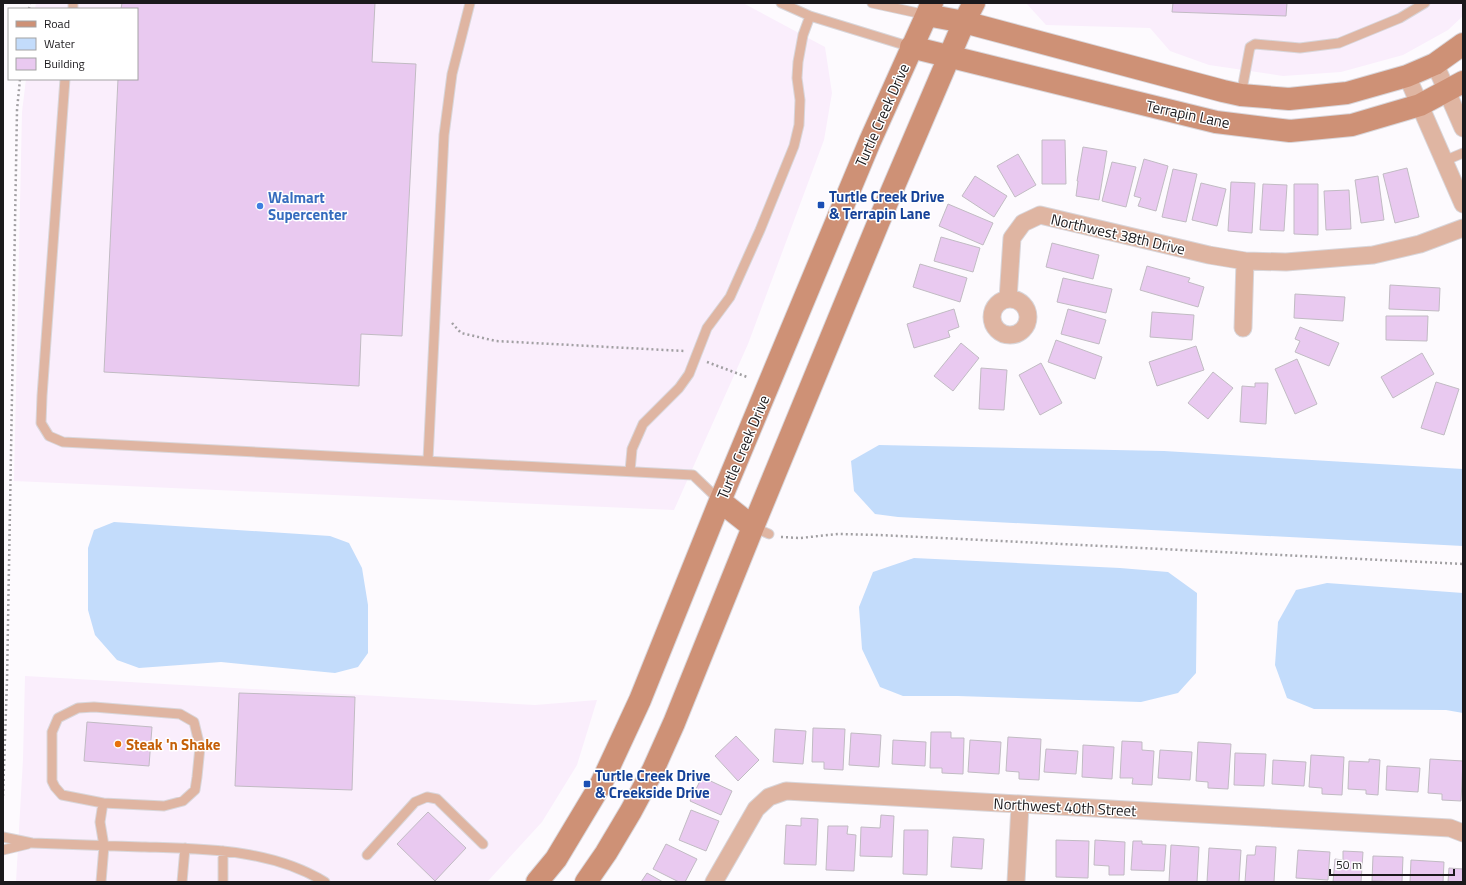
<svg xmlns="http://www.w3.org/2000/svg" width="1466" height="885" font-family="'Titillium Web',sans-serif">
	<rect width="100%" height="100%" fill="#fdfafe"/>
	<path fill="#faeefc" d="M 36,3 L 743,3 L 825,47 L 832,93 L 824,140 L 748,344 L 674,510 L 14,481 L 22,112 L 26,79 L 137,79 L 137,9 L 35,9 Z
		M 1026,3 L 1463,3 L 1463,16 L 1448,30 L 1403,55 L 1341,72 L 1283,76 L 1209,65 L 1170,51 L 1150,28 L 1046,25 Z
		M 25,676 L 535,705 L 597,700 L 577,765 L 542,822 L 487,882 L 16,882 L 23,759 Z"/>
	<path fill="#c3dcfb" d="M 879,445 L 1164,451 L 1463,469 L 1463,546 L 898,517 L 875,514 L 854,491 L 851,461 Z
		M 114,522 L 330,536 L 349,543 L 362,568 L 368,605 L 368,653 L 358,667 L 335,673 L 221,662 L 139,668 L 117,660 L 95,635 L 88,610 L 88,548 L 94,530 Z
		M 914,558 L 1120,568 L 1168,572 L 1197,593 L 1196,673 L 1178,693 L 1141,702 L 958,696 L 903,696 L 880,687 L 862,649 L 859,607 L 873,572 Z
		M 1327,583 L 1463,593 L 1463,713 L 1446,710 L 1314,709 L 1287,698 L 1275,665 L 1278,622 L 1296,590 Z"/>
	<path fill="#e9c9f0" stroke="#c1bbc3" d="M 122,3 L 375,3 L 372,62 L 416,64 L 402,336 L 361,334 L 359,386 L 104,372 L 118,79 L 137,79 L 137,9 L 121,9 Z
		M 1173,3 L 1287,3 L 1286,16 L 1172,12 Z
		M 1042,140 L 1065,140 L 1066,184 L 1042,184 Z
		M 1083,147 L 1107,151 L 1099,200 L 1076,196 L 1078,181 L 1077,181 Z
		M 1018,154 L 1036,185 L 1015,197 L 997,166 Z
		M 1144,159 L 1168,166 L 1156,211 L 1138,206 L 1141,198 L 1134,196 Z
		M 1112,162 L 1136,167 L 1126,207 L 1102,201 Z
		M 1407,168 L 1419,217 L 1395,223 L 1383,174 Z
		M 1173,169 L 1197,174 L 1186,222 L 1162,217 Z
		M 975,176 L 1007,196 L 994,217 L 962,196 Z
		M 1378,176 L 1384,220 L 1361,223 L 1355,180 Z
		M 1231,182 L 1255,183 L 1252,233 L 1228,231 Z
		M 1201,183 L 1226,189 L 1217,226 L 1192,220 Z
		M 1263,184 L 1287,185 L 1284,231 L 1260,230 Z
		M 1294,184 L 1318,184 L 1318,235 L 1294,234 Z
		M 1349,190 L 1351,229 L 1326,230 L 1324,191 Z
		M 948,204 L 993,223 L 983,245 L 939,226 Z
		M 941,237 L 980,248 L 973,272 L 934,261 Z
		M 1052,243 L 1099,255 L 1093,279 L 1046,267 Z
		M 920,264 L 967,278 L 960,302 L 913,287 Z
		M 1147,266 L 1190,278 L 1188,282 L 1204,287 L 1198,307 L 1140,290 Z
		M 1063,278 L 1112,289 L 1106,313 L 1057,302 Z
		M 1390,285 L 1440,288 L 1439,311 L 1389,309 Z
		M 1295,294 L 1345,297 L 1343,321 L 1294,318 Z
		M 954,309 L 959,327 L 948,331 L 950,337 L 914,348 L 907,324 Z
		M 1068,309 L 1106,320 L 1099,344 L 1061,334 Z
		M 1152,312 L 1194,315 L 1192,340 L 1150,337 Z
		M 1386,316 L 1428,316 L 1427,341 L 1386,340 Z
		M 1300,327 L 1339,343 L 1329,366 L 1295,352 L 1300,341 L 1295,339 Z
		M 1056,340 L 1102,357 L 1095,379 L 1048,362 Z
		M 961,343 L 979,358 L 953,391 L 934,376 Z
		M 1196,346 L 1204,370 L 1157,386 L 1149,362 Z
		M 1422,353 L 1434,374 L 1393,398 L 1381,377 Z
		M 1297,359 L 1317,404 L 1295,414 L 1275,369 Z
		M 1041,363 L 1062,403 L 1040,415 L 1019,375 Z
		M 981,368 L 1007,370 L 1004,410 L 979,409 Z
		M 1213,372 L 1233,388 L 1208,419 L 1188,403 Z
		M 1436,382 L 1459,389 L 1444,435 L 1421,428 Z
		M 1255,383 L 1268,383 L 1266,424 L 1240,422 L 1242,386 L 1255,387 Z
		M 239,693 L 355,697 L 352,790 L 235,786 Z
		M 87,722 L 152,727 L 149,766 L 84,761 Z
		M 813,728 L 845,729 L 843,770 L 824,769 L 824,762 L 812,762 Z
		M 775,729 L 806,731 L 803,764 L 773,762 Z
		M 931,732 L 951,732 L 951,738 L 964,738 L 963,774 L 942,773 L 942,768 L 930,768 Z
		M 851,733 L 881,735 L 879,767 L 849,765 Z
		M 736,736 L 759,760 L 738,781 L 715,756 Z
		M 1008,737 L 1041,739 L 1039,780 L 1019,779 L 1019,772 L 1006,771 Z
		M 893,740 L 926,742 L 925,766 L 892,764 Z
		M 970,740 L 1001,742 L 999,774 L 968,772 Z
		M 1122,741 L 1142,742 L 1142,750 L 1154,751 L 1152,785 L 1132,784 L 1133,778 L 1120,778 Z
		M 1198,742 L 1231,744 L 1228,789 L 1208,788 L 1208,782 L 1196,781 Z
		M 1083,745 L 1114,747 L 1112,779 L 1082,777 Z
		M 1046,749 L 1078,751 L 1076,774 L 1044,772 Z
		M 1160,750 L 1192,752 L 1190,780 L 1158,778 Z
		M 1235,753 L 1266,754 L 1264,786 L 1234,785 Z
		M 1311,755 L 1344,757 L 1342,795 L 1322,794 L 1322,788 L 1309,787 Z
		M 1369,759 L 1380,760 L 1378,795 L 1366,794 L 1366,790 L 1348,789 L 1349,761 L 1369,762 Z
		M 1430,759 L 1463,761 L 1461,801 L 1442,800 L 1442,794 L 1428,793 Z
		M 1273,760 L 1306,762 L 1304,786 L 1272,784 Z
		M 1387,766 L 1420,768 L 1418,792 L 1386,790 Z
		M 702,777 L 732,791 L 721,815 L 690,801 Z
		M 691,810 L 719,821 L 706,851 L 679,840 Z
		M 428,812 L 466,848 L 435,881 L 397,844 Z
		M 881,815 L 894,816 L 892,857 L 860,856 L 861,827 L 880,828 Z
		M 801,818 L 818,819 L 816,865 L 784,864 L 786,825 L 801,826 Z
		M 828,826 L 848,826 L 847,834 L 856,835 L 854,871 L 826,870 Z
		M 904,830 L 928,830 L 927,875 L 903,874 Z
		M 953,837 L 984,839 L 982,869 L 951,867 Z
		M 1056,840 L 1089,841 L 1088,878 L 1056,877 Z
		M 1095,840 L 1125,842 L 1124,875 L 1109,875 L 1109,866 L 1094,865 Z
		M 1133,841 L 1142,841 L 1142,844 L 1166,845 L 1164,871 L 1131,870 Z
		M 666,844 L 697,859 L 685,882 L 679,882 L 653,869 Z
		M 1171,845 L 1199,847 L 1197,882 L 1169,882 Z
		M 1256,846 L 1276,847 L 1274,882 L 1245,882 L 1247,855 L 1255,855 Z
		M 1209,848 L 1241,850 L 1239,882 L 1207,882 Z
		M 1298,850 L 1330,852 L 1328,880 L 1296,878 Z
		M 1343,851 L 1363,852 L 1361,882 L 1333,882 L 1335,859 L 1343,860 Z
		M 1373,856 L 1403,857 L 1402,882 L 1372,881 Z
		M 1411,860 L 1444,862 L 1443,882 L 1410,882 Z
		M 1449,868 L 1463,869 L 1463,882 L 1448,882 Z
		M 647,873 L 663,882 L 641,882 Z"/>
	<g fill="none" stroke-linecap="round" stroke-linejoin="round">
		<g stroke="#d9d6da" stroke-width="11">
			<path id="lane" d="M 781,3 L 810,16 L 911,47
				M 872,3 L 927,15
				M 73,9 L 73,3
				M 65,79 L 42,396 L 41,423 L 49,436 L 63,442 L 693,475 L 719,500
				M 1241,95 L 1250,47 L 1255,44 L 1300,48 L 1339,43 L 1400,18 L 1425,3
				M 1444,161 L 1463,153
				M 428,460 L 444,135 L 452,74 L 470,3
				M 630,471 L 632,449 L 643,424 L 679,388 L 689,374 L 707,328 L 730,297 L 760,230 L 794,146 L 799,125 L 800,100 L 797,78 L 798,62 L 803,35 L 810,16
				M 753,527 L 769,534
				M 3,837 L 32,843 C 69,844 107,846 145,847 C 206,849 271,849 325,882
				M 3,850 L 28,844
				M 367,855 L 415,802 L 427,797 L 437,799 L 483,844
				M 101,882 L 104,846 L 100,822 L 103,803 L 62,795 L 55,787 L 52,781 L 52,732 L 58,718 L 78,708 L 94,707 L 180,714 L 194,722 L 200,747 L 197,777 L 195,790 L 183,801 L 164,806 L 103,803
				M 182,882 L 185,848
				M 223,882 L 223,851"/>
		</g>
		<g stroke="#d9d6da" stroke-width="19">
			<path id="street" d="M 1435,64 L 1463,128
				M 1407,76 L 1463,204
				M 1008,299 L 1012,238 L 1023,223 L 1040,215 L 1209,255 L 1245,261 L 1286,262 L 1373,255 L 1420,244 L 1463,228
				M992 317a18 18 0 1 1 36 0a18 18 0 1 1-36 0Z
				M 1243,328 L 1245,261
				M 714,882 L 756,809 L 769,797 L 786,791 L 1450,828 L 1463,833
				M 1016,882 L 1020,805"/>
		</g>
		<g stroke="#d9d6da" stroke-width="24">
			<path id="secondary" d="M 927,15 L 964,22 L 1223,91 L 1241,95 L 1289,99 L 1347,93 L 1407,76 L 1435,64 L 1463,44
				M 911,47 L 1216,122 L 1290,131 L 1352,125 L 1420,105 L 1463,82
				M 720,501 L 753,527
				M 537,882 L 556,859 L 601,784 L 640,700 L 720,501 L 870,141 L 932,3
				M 586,882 L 606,853 L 631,811 L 653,770 L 674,723 L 753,527 L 879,221 L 964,22 L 974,3"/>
		</g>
		<path stroke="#a19fa2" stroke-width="2.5" stroke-dasharray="2 3" stroke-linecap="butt" d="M 29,9 L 30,3
			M 452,323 L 461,333 L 496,341 L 684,351
			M 707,362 L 747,377
			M 781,537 L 800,538 L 838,534 L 880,535 L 1463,564
			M 3,796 L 7,681 L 17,110 L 20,79"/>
		<use href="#lane" stroke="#dfb5a2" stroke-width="9"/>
		<use href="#street" stroke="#dfb5a2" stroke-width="17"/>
		<use href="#secondary" stroke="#ce9176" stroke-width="22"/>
	</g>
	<g fill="#1a4fb4" stroke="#fff" stroke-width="1.5">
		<rect x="817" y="201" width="8" height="8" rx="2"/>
		<rect x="583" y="780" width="8" height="8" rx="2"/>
	</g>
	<circle fill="#3f7fe0" stroke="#fff" stroke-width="1.5" cx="260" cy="206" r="4"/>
	<circle fill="#e8710a" stroke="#fff" stroke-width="1.5" cx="118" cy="744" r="4"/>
	<g text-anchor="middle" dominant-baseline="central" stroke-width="3" stroke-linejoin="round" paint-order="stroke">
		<g font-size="15" fill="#1b191c" stroke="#fff">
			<text transform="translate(1188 114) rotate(12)">Terrapin Lane</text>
			<text transform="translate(882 115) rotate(-66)">Turtle Creek Drive</text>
			<text transform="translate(1118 234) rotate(13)">Northwest 38th Drive</text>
			<text transform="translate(743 447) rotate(-67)">Turtle Creek Drive</text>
			<text transform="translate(1065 807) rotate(3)">Northwest 40th Street</text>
		</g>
		<g font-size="15" font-weight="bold" fill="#164399" stroke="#fff" text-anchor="start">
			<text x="829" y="196">Turtle Creek Drive<tspan x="829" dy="17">&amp; Terrapin Lane</tspan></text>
			<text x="595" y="775">Turtle Creek Drive<tspan x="595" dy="17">&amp; Creekside Drive</tspan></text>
		</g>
		<g font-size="15" font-weight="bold" fill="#366cbe" stroke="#fff" text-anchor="start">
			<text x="268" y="197">Walmart<tspan x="268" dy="17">Supercenter</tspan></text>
		</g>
		<g font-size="15" font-weight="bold" fill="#c56008" stroke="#fff" text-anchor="start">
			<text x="126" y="744">Steak 'n Shake</text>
		</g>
	</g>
	<rect width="1466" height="885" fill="none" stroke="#1b191c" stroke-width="8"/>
	<rect x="8" y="8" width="130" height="72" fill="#ffffff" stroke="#a4a3a4"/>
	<rect x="16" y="21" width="20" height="6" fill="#ce9176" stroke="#a4a3a4"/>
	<text x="44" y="28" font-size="12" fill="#1b191c">Road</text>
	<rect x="16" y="38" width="20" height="12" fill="#c3dcfb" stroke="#a4a3a4"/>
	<text x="44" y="48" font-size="12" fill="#1b191c">Water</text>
	<rect x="16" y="58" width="20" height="12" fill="#e9c9f0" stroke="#a4a3a4"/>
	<text x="44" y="68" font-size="12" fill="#1b191c">Building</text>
	<path d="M1330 869v6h124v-6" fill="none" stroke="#1b191c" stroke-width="2"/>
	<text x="1336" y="869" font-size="12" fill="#1b191c" stroke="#ffffff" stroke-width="3" paint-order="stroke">50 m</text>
</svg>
